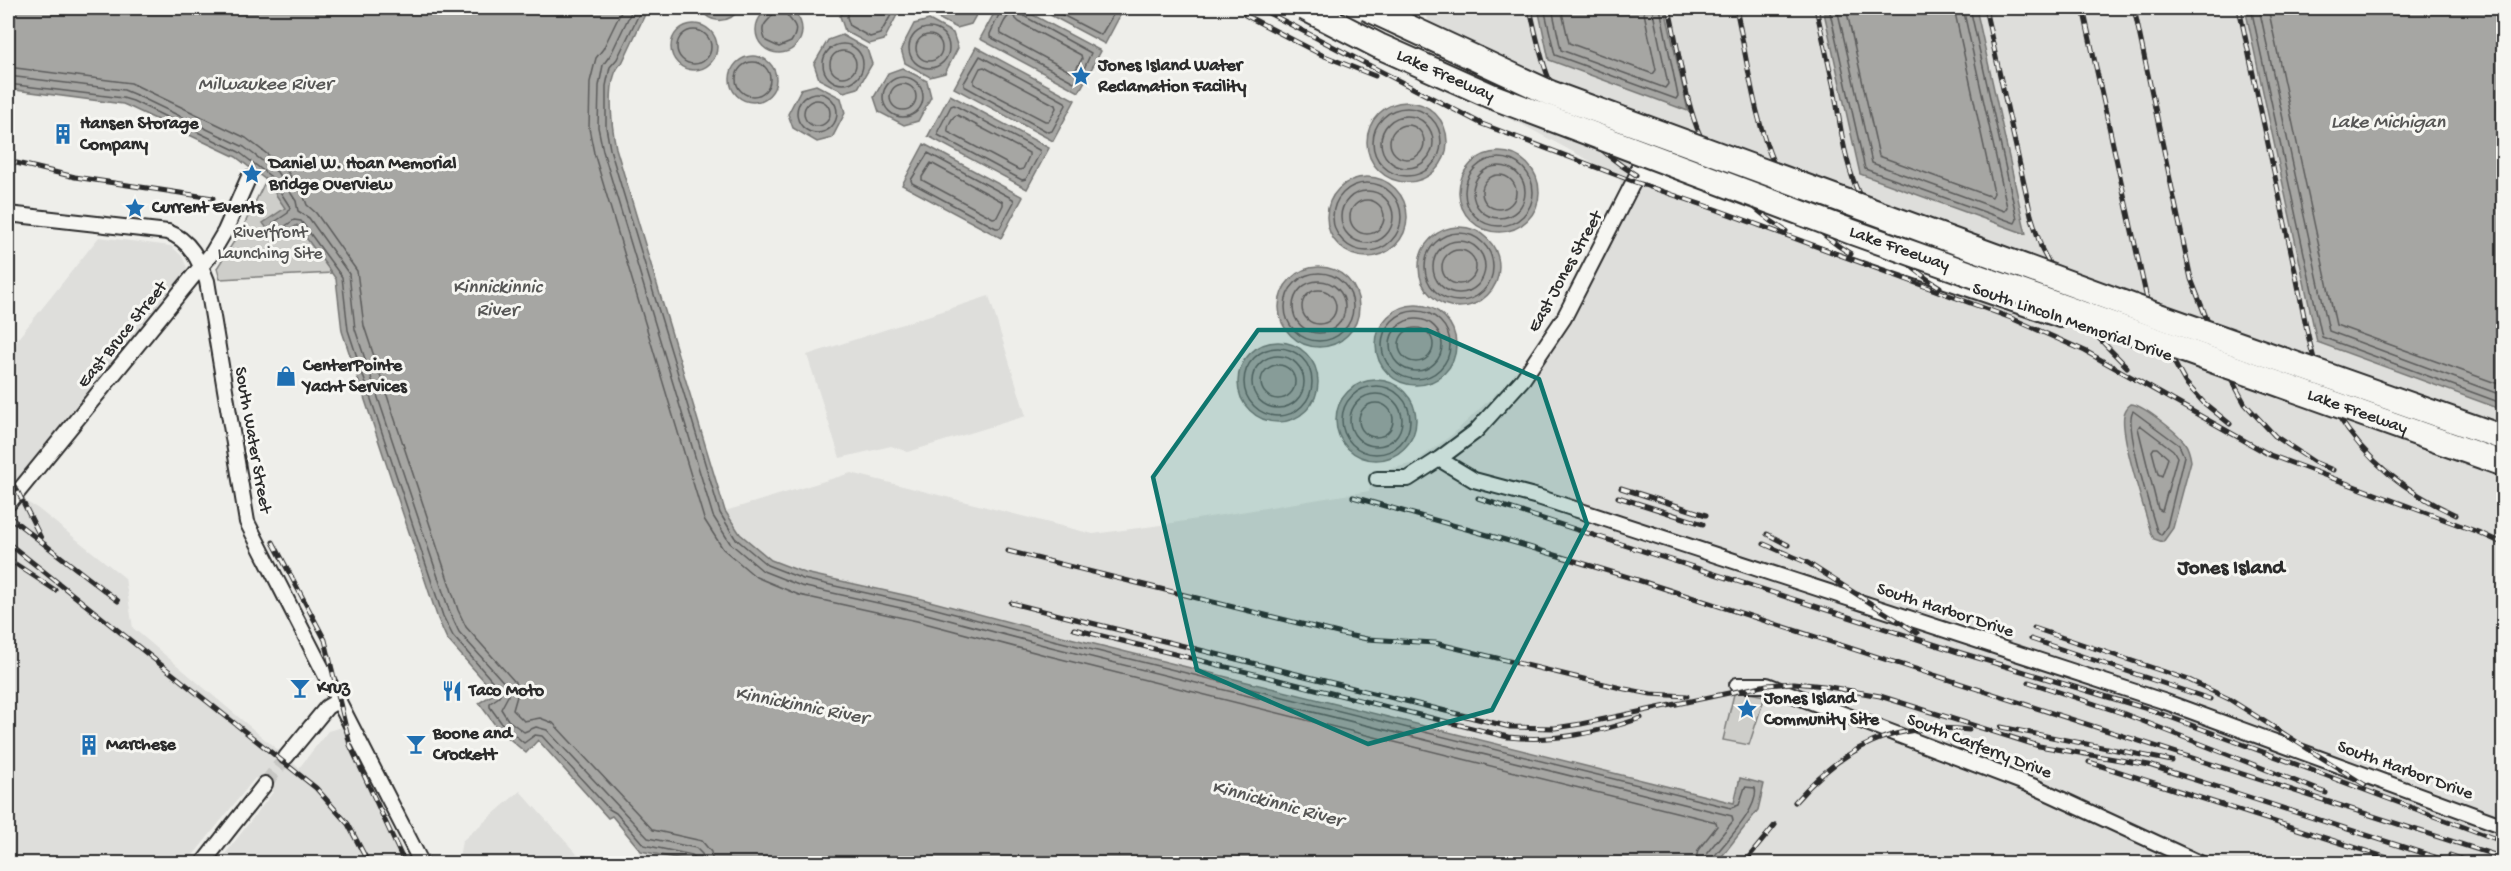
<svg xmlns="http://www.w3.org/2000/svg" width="2511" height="871" font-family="'Gochi Hand',sans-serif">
	<rect width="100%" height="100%" fill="#eeeeea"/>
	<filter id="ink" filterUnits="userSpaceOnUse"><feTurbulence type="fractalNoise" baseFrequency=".0167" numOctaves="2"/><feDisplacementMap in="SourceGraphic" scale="12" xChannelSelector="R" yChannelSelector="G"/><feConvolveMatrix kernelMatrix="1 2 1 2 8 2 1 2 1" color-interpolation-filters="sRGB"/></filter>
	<g filter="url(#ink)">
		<path fill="#dededb" d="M 1425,8 L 1538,8 L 1549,60 L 1687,110 L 1665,8 L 1823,8 L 1860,174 L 2026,233 L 1976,8 L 2245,8 L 2317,342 L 2503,410 L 2503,863 L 1716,863 L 1758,810 L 1764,784 L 1740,778 L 1734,803 L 1054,634 L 922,599 L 805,573 L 771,560 L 740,534 L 725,511 L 851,473 L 1093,534 L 1154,526 L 1369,491 L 1377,472 L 1414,463 L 1453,434 L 1521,370 L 1542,342 L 1621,191 L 1620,177 L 1523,125 L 1446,91 Z
			M 99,237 L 171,246 L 182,256 L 188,270 L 10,493 L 37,508 L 125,578 L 133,628 L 299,768 L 328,731 L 342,727 L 409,863 L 218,863 L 273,792 L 255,778 L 187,863 L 8,864 L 8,351 Z
			M 989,296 L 1026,416 L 908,452 L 891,446 L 840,458 L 807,355 Z
			M 520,791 L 585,863 L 458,863 L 462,841 Z
			M 641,851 L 704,863 L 631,864 Z"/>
		<path fill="#cececa" stroke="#7c7c7a" stroke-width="1.5" d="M 266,180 L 332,273 L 220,279 L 217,268 L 242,229 Z
			M 1743,692 L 1765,696 L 1749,745 L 1723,740 L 1734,694 Z"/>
		<path fill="#a6a6a3" stroke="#757573" stroke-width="1.5" d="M756 30a23 23 0 1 1 46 0a23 23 0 1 1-46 0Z
			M 8,8 L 648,8 L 622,63 C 605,76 612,129 616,148 L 725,511 L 740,534 L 771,560 L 805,573 L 922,599 L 1054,634 L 1734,803 L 1740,778 L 1764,784 L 1758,810 L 1716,864 L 705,864 L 641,851 L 612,816 L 608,818 L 538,740 L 526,753 L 498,729 L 479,703 L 495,693 L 447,639 L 438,619 L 342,331 L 336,279 L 297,225 L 276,241 L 263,223 L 285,208 L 266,180 L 236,157 L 130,107 L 123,104 L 8,89 Z
			M 700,8 L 740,8 C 730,24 710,25 700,8 Z
			M 845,8 L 895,8 L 897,15 L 884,40 L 869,44 L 845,31 L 840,16 Z
			M 930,8 L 980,8 L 971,24 L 957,28 L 932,15 Z
			M 997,8 L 1020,8 L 1101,51 L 1079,92 L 980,39 Z
			M 1037,8 L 1124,8 L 1105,44 Z
			M 1538,8 L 1665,8 L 1688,111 L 1549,60 Z
			M 1823,8 L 1976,8 L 2026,234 L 1860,174 Z
			M 2245,8 L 2503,8 L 2503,410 L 2317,342 Z
			M 929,20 L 953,33 L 958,48 L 945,73 L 930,77 L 905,63 L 901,49 L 914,24 Z
			M671 47a23 23 0 1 1 46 0a23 23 0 1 1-46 0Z
			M 842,35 L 867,49 L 872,64 L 858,88 L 844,92 L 819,79 L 814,64 L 828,40 Z
			M 976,47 L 1075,100 L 1053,141 L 954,88 Z
			M730 79a23 23 0 1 1 46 0a23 23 0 1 1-46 0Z
			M 902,68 L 927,81 L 931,97 L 918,121 L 904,125 L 879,112 L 874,97 L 888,73 Z
			M 816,85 L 841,98 L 845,113 L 832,138 L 817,142 L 793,128 L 788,114 L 801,89 Z
			M 950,95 L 1049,148 L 1027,189 L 928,136 Z
			M1367 142a40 40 0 1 1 80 0a40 40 0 1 1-80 0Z
			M 924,144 L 1023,197 L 1001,238 L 902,185 Z
			M1459 192a40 40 0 1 1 80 0a40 40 0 1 1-80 0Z
			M1327 217a40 40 0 1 1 80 0a40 40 0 1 1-80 0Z
			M1419 267a40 40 0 1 1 80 0a40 40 0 1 1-80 0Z
			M1279 307a40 40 0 1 1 80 0a40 40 0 1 1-80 0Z
			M1376 345a40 40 0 1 1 80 0a40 40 0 1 1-80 0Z
			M1238 382a40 40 0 1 1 80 0a40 40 0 1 1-80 0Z
			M1336 420a40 40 0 1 1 80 0a40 40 0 1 1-80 0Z
			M 2131,404 C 2142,404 2178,433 2185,443 C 2189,449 2190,455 2191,461 L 2173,528 L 2163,542 L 2154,539 L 2151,533 C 2145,510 2120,436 2124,415 C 2125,410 2127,407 2131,404 Z"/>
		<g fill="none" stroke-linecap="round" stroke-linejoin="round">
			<path stroke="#5c5c5b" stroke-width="1.5" d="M 623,8 L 603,49 L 596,58 L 590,82 L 589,128 L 594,153 L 704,519 L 723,549 L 756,577 L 799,595 L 917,621 L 1049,656 L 1716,822 L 1717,826 L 1698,850 L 1695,864
				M 633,8 L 611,54 L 603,65 L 599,86 L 598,127 L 603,151 L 713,516 L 730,543 L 763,571 L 801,586 L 919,612 L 1051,647 L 1732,816 L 1733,821 L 1707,853 L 1704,864
				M 642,8 L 617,59 L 610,67 L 606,86 L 606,127 L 610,149 L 720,513 L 735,538 L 767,565 L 803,579 L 921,605 L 1053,640 L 1731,808 L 1739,805 L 1745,787 L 1755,788 C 1760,808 1725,842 1713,858 L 1712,864
				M 776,8 C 773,22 756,21 766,41 L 779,47 L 791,42 C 804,22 786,22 784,8
				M 850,8 L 847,17 L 850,26 L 870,37 L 880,34 L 891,15 L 890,8
				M 1002,8 L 990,34 L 990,37 L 1074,82 L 1078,82 L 1091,53 L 1022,15 L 1019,8
				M 1049,8 L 1101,35 L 1117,8
				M 1544,8 L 1555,55 L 1676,99 L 1678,96 L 1660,8
				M 1552,8 L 1561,50 L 1665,88 L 1668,84 L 1652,8
				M 1561,8 L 1569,43 L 1653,74 L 1656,70 L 1643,8
				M 1829,8 L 1865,169 L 2015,223 L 2017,219 L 1970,8
				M 1837,8 L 1872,163 L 2004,211 L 2007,207 L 1963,8
				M 1846,8 L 1879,156 L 1992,197 L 1994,193 L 1954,8
				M 2251,8 L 2322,337 L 2504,404
				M 2259,8 L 2329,331 L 2504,396
				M 2268,8 L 2336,325 L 2504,386
				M 1011,14 L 1019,22 L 1081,55 L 1082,59 L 1075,71 L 1071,72 L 1001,34 C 999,29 1006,17 1011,14 Z
				M909 48a20 20 0 1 1 40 0a20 20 0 1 1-40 0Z
				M677 47a17 17 0 1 1 34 0a17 17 0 1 1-34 0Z
				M916 48a13 13 0 1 1 26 0a13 13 0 1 1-26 0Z
				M823 64a20 20 0 1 1 40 0a20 20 0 1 1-40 0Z
				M830 64a13 13 0 1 1 26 0a13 13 0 1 1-26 0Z
				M 980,56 L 1065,102 L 1066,105 L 1052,131 L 1048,132 L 964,86 L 964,83 Z
				M736 79a17 17 0 1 1 34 0a17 17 0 1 1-34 0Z
				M 8,67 L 131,83 L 246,138 L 284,167 L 303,194 L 307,205 L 316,213 L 357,271 L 364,326 L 458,610 L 466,627 L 515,682 L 517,696 L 513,710 L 524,721 L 540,718 L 553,723 L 653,830 L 702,841 L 711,852 L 713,864
				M 984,67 L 1055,105 L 1056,108 L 1049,121 L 1045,121 L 974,84 L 974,80 L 980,68 Z
				M 8,76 L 124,90 L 136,95 L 244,147 L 277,172 L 296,201 L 298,211 L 309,218 L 349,274 L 355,329 L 450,613 L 459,632 L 507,686 L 508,696 L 501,709 L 508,720 L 524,732 L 536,727 L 547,730 L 648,838 L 696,848 L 702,854 L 704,864
				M883 97a20 20 0 1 1 40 0a20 20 0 1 1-40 0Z
				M 8,84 L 123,98 L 133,101 L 239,152 L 270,176 L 290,207 L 288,213 L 273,223 L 273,227 L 278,231 L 294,220 L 301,221 L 342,277 L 348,330 L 443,616 L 453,636 L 501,691 L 499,697 L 490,703 L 490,707 L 503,725 L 524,743 L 535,735 L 542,736 L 609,809 L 616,813 L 644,845 L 692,855 L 696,858 L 697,864
				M890 97a13 13 0 1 1 26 0a13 13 0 1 1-26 0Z
				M797 113a20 20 0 1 1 40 0a20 20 0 1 1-40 0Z
				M804 113a13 13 0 1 1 26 0a13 13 0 1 1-26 0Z
				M 954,105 L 1039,150 L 1040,153 L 1026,179 L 1022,180 L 938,135 L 938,131 L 951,106 Z
				M1373 142a34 34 0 1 1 68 0a34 34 0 1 1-68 0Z
				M 957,115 L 1029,153 L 1029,156 L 1023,169 L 1019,170 L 948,132 C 947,127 952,116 957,115 Z
				M1381 142a26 26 0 1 1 52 0a26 26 0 1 1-52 0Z
				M1390 142a17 17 0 1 1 34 0a17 17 0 1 1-34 0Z
				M 928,153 L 1013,199 L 1014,202 L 1000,228 L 996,228 L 912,183 L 911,180 Z
				M1465 192a34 34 0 1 1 68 0a34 34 0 1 1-68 0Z
				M 931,163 L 1003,202 L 1003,205 L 997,217 L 993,218 L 922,180 L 922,177 Z
				M1473 192a26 26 0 1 1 52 0a26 26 0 1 1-52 0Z
				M1482 192a17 17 0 1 1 34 0a17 17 0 1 1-34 0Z
				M1333 217a34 34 0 1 1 68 0a34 34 0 1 1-68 0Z
				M1341 217a26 26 0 1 1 52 0a26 26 0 1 1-52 0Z
				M1350 217a17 17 0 1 1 34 0a17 17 0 1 1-34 0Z
				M1425 267a34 34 0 1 1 68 0a34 34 0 1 1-68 0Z
				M1433 267a26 26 0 1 1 52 0a26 26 0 1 1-52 0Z
				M1442 267a17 17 0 1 1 34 0a17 17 0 1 1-34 0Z
				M1285 307a34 34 0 1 1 68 0a34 34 0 1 1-68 0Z
				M1293 307a26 26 0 1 1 52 0a26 26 0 1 1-52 0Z
				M1302 307a17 17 0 1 1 34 0a17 17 0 1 1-34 0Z
				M1382 345a34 34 0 1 1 68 0a34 34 0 1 1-68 0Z
				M1390 345a26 26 0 1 1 52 0a26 26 0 1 1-52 0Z
				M1399 345a17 17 0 1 1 34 0a17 17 0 1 1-34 0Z
				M1244 382a34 34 0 1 1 68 0a34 34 0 1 1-68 0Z
				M1252 382a26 26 0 1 1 52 0a26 26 0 1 1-52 0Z
				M1261 382a17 17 0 1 1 34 0a17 17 0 1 1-34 0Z
				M1342 420a34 34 0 1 1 68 0a34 34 0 1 1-68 0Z
				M1350 420a26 26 0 1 1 52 0a26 26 0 1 1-52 0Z
				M1359 420a17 17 0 1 1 34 0a17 17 0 1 1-34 0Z
				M 2133,411 L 2179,445 L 2184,456 L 2167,526 L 2161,535 L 2157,531 C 2151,511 2123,424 2133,411 Z
				M 2140,425 L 2173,450 L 2177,457 L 2162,511 L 2158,509 L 2138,428 Z
				M 2154,448 L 2157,448 L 2168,458 L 2162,476 L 2158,474 L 2152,451 Z"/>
			<path stroke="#c7c7c4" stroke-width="14" stroke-dasharray="14 7" stroke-linecap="butt" d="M 265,784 L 286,757"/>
			<g stroke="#2b2b2b" stroke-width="18">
				<path id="street" d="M 8,214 L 168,232 C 190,240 199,260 207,281 L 247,522 L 422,864
					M 1439,459 L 1474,480 L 1538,497 L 2166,702 L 2504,826
					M 1377,479 L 1408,479 L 1439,459 L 1475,432 L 1523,379 L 1564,318 L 1639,171
					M 9,503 L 212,253 L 225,231 L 248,179
					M 1737,685 L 1767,685 L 2035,787 L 2202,864
					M 286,757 L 327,707 L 339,700
					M 202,864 L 265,784"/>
			</g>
			<g stroke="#2b2b2b" stroke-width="22">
				<path id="secondary" d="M 1639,171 L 1785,224 L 2060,318"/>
			</g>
			<use href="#street" stroke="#f6f6f2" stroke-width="14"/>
			<use href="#secondary" stroke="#f6f6f2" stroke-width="18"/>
			<g stroke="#2b2b2b" stroke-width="5">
				<path id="rail" d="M 1259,8 L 1482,124 L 1635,182 L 1715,209 L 2011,318 L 2085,351 L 2270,455 L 2478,532 L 2504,544
					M 1530,8 C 1535,32 1540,56 1549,79 C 1566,118 1601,154 1636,175
					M 1669,8 C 1678,47 1683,90 1697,128 C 1713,170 1749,208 1786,231
					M 1736,8 C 1756,100 1760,201 1851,254
					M 1816,8 C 1822,34 1828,61 1834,88 C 1840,121 1843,155 1856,187 C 1871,226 1903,266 1940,287
					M 1985,8 L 2031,215 L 2042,250 L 2060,284 L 2088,327 L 2127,367
					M 2083,8 L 2152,322 L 2185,382 L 2204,403 L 2230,424
					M 2134,8 L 2191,279 L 2228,373 L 2245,404 L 2275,436 L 2314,462 L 2333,470
					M 2239,8 C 2257,92 2275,177 2293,261 C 2304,311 2310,369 2337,414 C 2366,461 2406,492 2456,515
					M 1245,15 L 1322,55 L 1375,76
					M 8,161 L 75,177 L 213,198
					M 8,477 L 18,492 L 41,538
					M 1621,488 L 1706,515
					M 1353,497 L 1516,543 L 1641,581 L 2504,858
					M 1618,497 L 1703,524
					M 1478,498 L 1958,652 L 2151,710 L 2504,842
					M 8,516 L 118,601
					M 1767,534 L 1788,545
					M 273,542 L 325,640 L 350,745 L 405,864
					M 8,543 L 316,788 L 348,824 L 369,864
					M 1764,544 L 1808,563 L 1917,633
					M 1008,551 L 1342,634 L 1367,639 L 1435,643 L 1625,689 L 1651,694 L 1687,696
					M 8,559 L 55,590
					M 1011,603 L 1510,727 L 1555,728 L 1581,724 L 1767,685 L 1794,683 L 1824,686 L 1880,696 L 2039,746 L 2149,765 L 2456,864
					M 2034,628 L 2189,680 L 2229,699 L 2365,785
					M 1074,629 L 1508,737 C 1554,742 1597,733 1641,718
					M 2031,639 L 2210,699
					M 2029,682 L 2122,713 L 2326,793
					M 2001,727 L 2172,761
					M 2089,762 L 2406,864
					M 1795,802 C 1843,747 1895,721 1969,730
					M 2450,855 L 2475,864
					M 1743,864 L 1775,825"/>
			</g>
			<use href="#rail" stroke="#f6f6f2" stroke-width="3" stroke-dasharray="9" stroke-linecap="butt"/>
			<g stroke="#2b2b2b" stroke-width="28" stroke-linecap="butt">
				<g id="highway-bridge">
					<path id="s1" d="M 1305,8 L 1379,46 L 1491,96 L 1852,232 L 2504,464"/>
					<path d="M 1367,8 L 1550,93 L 2153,314 L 2504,438"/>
				</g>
			</g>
			<use href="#highway-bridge" stroke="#f6f6f2" stroke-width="24"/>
		</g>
	</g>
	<path fill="#0f766e" fill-opacity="0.2" stroke="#0f766e" stroke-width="4.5" stroke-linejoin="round" d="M 1258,330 L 1427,330 L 1539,379 L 1587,524 L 1492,710 L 1368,744 L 1197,670 L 1153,477 Z"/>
	<defs>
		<g id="sight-bare" transform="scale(1.62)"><path d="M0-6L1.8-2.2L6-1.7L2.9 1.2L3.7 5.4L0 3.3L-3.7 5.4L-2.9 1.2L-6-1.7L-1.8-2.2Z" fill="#1f6fb2" stroke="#f6f6f2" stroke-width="2.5" paint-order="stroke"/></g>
		<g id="building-bare" transform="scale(1.62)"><path d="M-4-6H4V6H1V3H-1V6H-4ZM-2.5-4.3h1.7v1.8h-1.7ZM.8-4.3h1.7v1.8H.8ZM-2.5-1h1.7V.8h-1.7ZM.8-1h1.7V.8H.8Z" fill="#1f6fb2" stroke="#f6f6f2" stroke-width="2.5" paint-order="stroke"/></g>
		<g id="shop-bare" transform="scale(1.62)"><path d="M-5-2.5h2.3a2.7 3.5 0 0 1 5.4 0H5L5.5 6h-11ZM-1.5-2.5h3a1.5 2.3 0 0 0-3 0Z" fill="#1f6fb2" stroke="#f6f6f2" stroke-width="2.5" paint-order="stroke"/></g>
		<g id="bar-bare" transform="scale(1.62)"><path d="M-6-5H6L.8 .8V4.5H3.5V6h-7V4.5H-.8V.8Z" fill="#1f6fb2" stroke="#f6f6f2" stroke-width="2.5" paint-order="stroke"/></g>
		<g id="restaurant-bare" transform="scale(1.62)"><path d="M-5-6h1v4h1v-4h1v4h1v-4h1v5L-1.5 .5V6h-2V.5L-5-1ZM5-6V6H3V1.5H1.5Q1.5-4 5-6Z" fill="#1f6fb2" stroke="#f6f6f2" stroke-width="2.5" paint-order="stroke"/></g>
	</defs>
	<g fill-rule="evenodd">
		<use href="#sight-bare" x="1081" y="76"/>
		<use href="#building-bare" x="63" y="134"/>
		<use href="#sight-bare" x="252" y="174"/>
		<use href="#sight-bare" x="135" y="208"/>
		<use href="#shop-bare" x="286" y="376"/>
		<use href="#bar-bare" x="300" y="688"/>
		<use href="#restaurant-bare" x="452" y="691"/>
		<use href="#sight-bare" x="1747" y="709"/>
		<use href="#bar-bare" x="416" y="744"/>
		<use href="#building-bare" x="89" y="745"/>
	</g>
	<g text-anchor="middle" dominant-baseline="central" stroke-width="6" stroke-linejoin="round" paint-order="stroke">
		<g font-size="18" font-weight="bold" fill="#2b2b2b" stroke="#f6f6f2" text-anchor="start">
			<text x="1098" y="66">Jones Island Water<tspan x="1098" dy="21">Reclamation Facility</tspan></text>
			<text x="80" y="124">Hansen Storage<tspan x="80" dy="21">Company</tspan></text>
			<text x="269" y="164">Daniel W. Hoan Memorial<tspan x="269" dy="21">Bridge Overview</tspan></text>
			<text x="152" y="208">Current Events</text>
			<text x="303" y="366">CenterPointe<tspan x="303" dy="21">Yacht Services</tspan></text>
			<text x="317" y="688">Kruz</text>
			<text x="469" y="691">Taco Moto</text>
			<text x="1764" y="699">Jones Island<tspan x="1764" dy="21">Community Site</tspan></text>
			<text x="433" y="734">Boone and<tspan x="433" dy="21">Crockett</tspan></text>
			<text x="106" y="745">Marchese</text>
		</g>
		<g font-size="18" fill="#2b2b2b" stroke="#f6f6f2">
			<text stroke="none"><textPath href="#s1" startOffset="156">Lake Freeway</textPath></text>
			<text stroke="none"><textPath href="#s1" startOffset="642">Lake Freeway</textPath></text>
			<text transform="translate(1566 272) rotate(-61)">East Jones Street</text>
			<text transform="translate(2072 323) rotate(19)">South Lincoln Memorial Drive</text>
			<text transform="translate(123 335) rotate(-51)">East Bruce Street</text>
			<text stroke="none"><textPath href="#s1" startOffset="1128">Lake Freeway</textPath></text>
			<text transform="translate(252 440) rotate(80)">South Water Street</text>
			<text transform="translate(1945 611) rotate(18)">South Harbor Drive</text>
			<text transform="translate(1979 747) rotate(21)">South Carferry Drive</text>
			<text transform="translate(2405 771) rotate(20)">South Harbor Drive</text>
		</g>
		<g font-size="18" fill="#545453" stroke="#f6f6f2">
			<text x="270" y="233">Riverfront<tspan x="270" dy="21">Launching Site</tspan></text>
		</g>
		<g font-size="20" font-style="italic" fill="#565655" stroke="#f6f6f2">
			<text x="265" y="85">Milwaukee River</text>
			<text x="2388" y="123">Lake Michigan</text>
			<text x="497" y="288">Kinnickinnic<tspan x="497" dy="23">River</tspan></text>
			<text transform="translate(801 707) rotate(11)">Kinnickinnic River</text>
			<text transform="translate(1277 805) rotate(15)">Kinnickinnic River</text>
		</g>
		<g font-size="21" font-weight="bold" fill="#2b2b2b" stroke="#f6f6f2">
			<text x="2231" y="569">Jones Island</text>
		</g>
	</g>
	<rect width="2511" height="871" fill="none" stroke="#f6f6f2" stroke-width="30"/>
	<rect x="15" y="15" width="2481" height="841" fill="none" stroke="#2b2b2b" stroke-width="2" filter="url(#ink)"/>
</svg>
